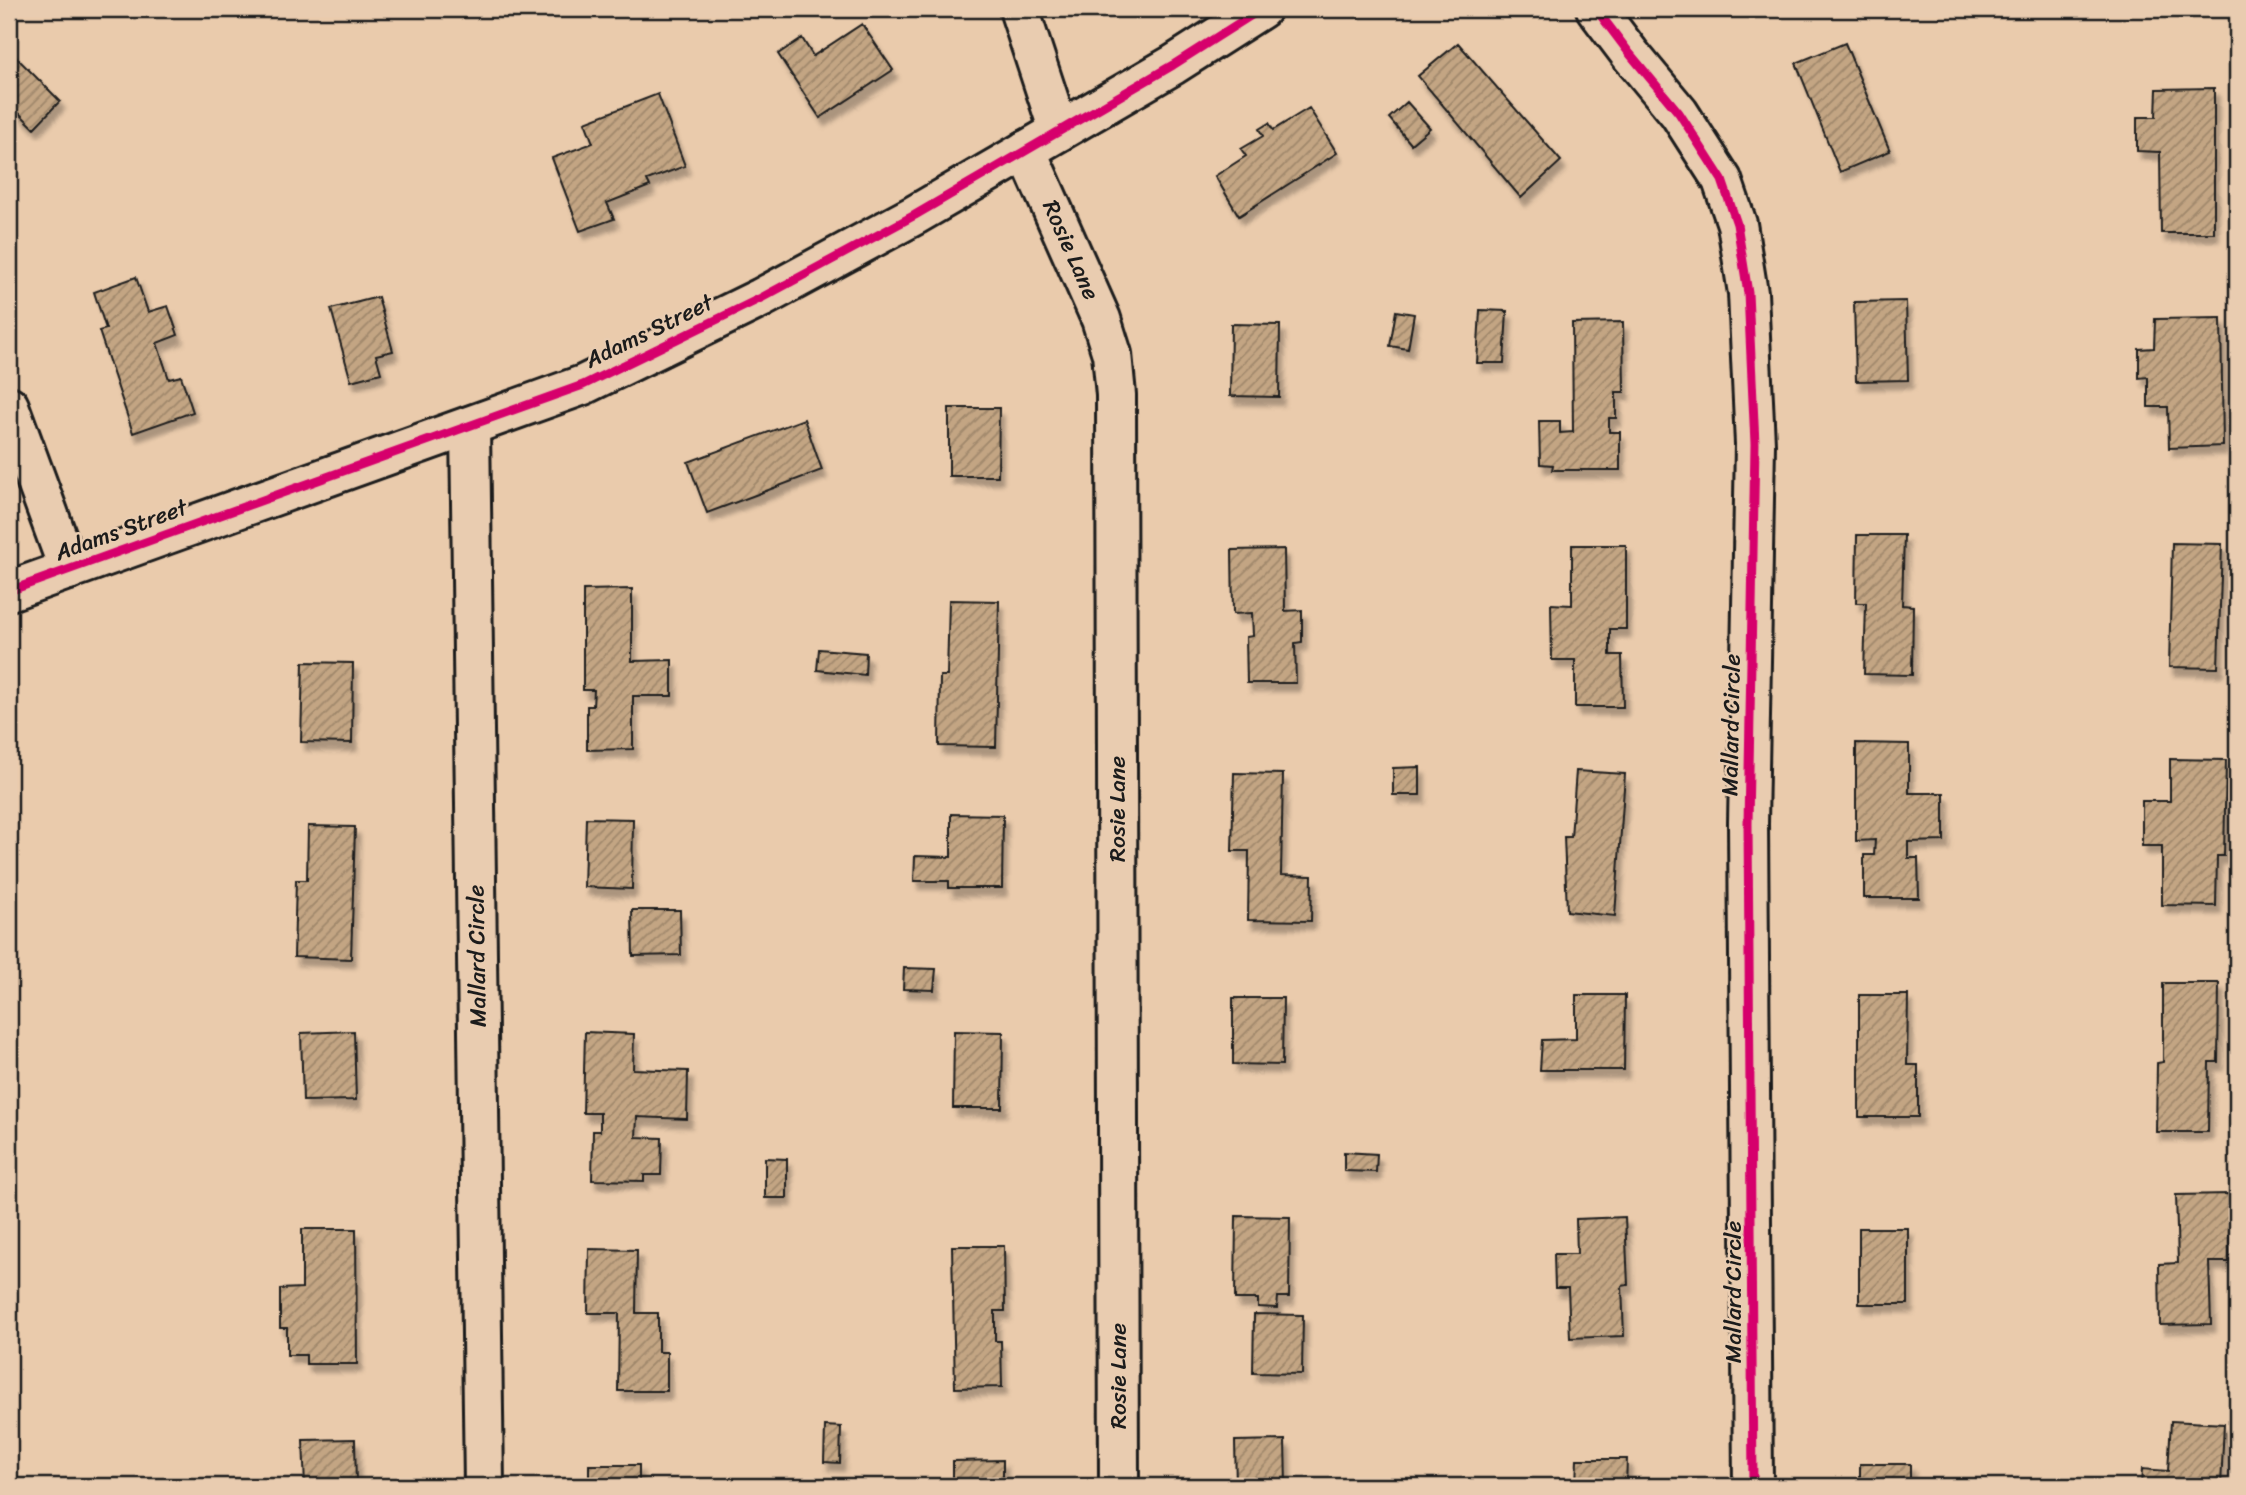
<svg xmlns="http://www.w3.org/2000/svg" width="2246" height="1495" font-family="Sriracha,sans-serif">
	<defs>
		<pattern id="building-hatch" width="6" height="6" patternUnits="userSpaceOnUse" patternTransform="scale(1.75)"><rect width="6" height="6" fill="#c3a583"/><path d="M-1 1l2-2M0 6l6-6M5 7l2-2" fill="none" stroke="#9e866a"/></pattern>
		<filter id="shadow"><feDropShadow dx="4.5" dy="8" stdDeviation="2" flood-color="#0004"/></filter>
	</defs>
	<rect width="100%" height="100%" fill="#eacbac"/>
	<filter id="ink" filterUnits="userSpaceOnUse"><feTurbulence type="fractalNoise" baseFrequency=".0143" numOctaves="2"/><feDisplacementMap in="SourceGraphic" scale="14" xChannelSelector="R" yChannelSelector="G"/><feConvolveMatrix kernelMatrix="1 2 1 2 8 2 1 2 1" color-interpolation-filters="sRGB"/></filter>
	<g filter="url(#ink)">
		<path fill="url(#building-hatch)" stroke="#1c1c1c" stroke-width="2" filter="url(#shadow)" d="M 862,24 L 893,70 L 820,118 L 778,54 L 802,38 L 813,56 Z
			M 1458,43 L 1561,161 L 1521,198 L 1418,76 Z
			M 1845,43 L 1890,151 L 1840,172 L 1796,63 Z
			M 9,50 L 60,101 L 34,128 L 9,103 Z
			M 2214,88 L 2214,233 L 2161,233 L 2160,152 L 2137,151 L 2137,117 L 2156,117 L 2157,89 Z
			M 658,94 L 685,166 L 647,180 L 650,186 L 607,203 L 614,219 L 580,231 L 552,158 L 593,143 L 585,122 Z
			M 1407,102 L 1430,128 L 1411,144 L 1389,118 Z
			M 1309,108 L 1337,153 L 1239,216 L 1215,176 L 1246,156 L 1241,149 L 1263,136 L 1259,129 L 1269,123 L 1273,130 Z
			M 136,277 L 148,312 L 168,306 L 178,335 L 157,343 L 169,379 L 181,376 L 193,412 L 133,433 L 99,331 L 106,329 L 94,292 Z
			M 378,297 L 393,351 L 376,355 L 381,373 L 351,381 L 331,309 Z
			M 1906,301 L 1908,380 L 1856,381 L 1854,302 Z
			M 1480,310 L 1507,311 L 1504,363 L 1477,363 Z
			M 1396,311 L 1414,314 L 1408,349 L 1390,346 Z
			M 2221,318 L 2223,446 L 2169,448 L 2168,407 L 2148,407 L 2148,377 L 2139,378 L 2139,349 L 2154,348 L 2155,319 Z
			M 1623,322 L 1624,392 L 1616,392 L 1616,418 L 1609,418 L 1609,432 L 1620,432 L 1620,470 L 1552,470 L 1553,465 L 1540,464 L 1539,421 L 1560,421 L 1560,433 L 1573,432 L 1572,323 Z
			M 1231,324 L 1280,325 L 1279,397 L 1230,396 Z
			M 949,408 L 999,408 L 998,476 L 949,476 Z
			M 804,419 L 822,470 L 707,513 L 688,462 Z
			M 1857,535 L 1904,535 L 1902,605 L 1913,606 L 1912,675 L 1864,674 L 1866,603 L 1856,603 Z
			M 2172,543 L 2222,544 L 2218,668 L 2169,667 Z
			M 1572,545 L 1626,545 L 1626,629 L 1610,629 L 1610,655 L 1622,655 L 1623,707 L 1575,707 L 1575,660 L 1552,660 L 1551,604 L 1572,605 Z
			M 1284,549 L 1285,611 L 1302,610 L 1302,642 L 1295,643 L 1296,683 L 1247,683 L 1246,637 L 1253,636 L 1252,613 L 1233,614 L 1232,550 Z
			M 632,589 L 632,661 L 672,660 L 672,696 L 633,696 L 633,749 L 587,750 L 587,706 L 593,706 L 594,690 L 583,690 L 583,590 Z
			M 949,600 L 999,601 L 996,747 L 939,746 L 940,676 L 947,676 Z
			M 819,649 L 866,653 L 865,675 L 817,670 Z
			M 303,662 L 353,663 L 352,743 L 301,742 Z
			M 1856,743 L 1909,744 L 1909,793 L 1944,793 L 1944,841 L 1908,842 L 1908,858 L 1918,858 L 1919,898 L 1864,898 L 1864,855 L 1874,855 L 1875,840 L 1856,841 Z
			M 2170,759 L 2226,760 L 2224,856 L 2217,856 L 2216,906 L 2162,905 L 2162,846 L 2142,846 L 2142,801 L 2170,801 Z
			M 1420,767 L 1420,795 L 1393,795 L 1393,768 Z
			M 1576,771 L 1625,774 L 1615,916 L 1567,911 L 1564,837 L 1571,837 Z
			M 1234,773 L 1283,774 L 1281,875 L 1312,876 L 1311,921 L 1248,920 L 1249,851 L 1232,851 Z
			M 951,814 L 1003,815 L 1002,888 L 949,888 L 949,881 L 914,881 L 915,856 L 951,857 Z
			M 586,818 L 633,819 L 632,889 L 584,887 Z
			M 308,826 L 355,827 L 351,959 L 294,957 L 296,880 L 307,880 Z
			M 632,910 L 680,910 L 681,955 L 633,956 Z
			M 904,968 L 936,969 L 934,990 L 903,989 Z
			M 2163,983 L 2219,983 L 2218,1062 L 2209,1062 L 2208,1132 L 2156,1132 L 2157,1063 L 2163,1062 Z
			M 1576,995 L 1625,995 L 1624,1070 L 1540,1070 L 1542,1040 L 1576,1039 Z
			M 1859,995 L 1908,995 L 1907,1065 L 1918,1065 L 1918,1117 L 1859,1117 Z
			M 1233,998 L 1283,998 L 1282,1065 L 1233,1064 Z
			M 354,1031 L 356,1100 L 303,1101 L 301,1033 Z
			M 954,1031 L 1003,1032 L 1002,1108 L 953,1108 Z
			M 585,1032 L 634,1034 L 633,1069 L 688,1071 L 687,1119 L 637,1117 L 636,1137 L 662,1138 L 661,1175 L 644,1175 L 644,1181 L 592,1180 L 593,1131 L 600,1131 L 600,1113 L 583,1113 Z
			M 1344,1152 L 1377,1154 L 1376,1172 L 1344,1171 Z
			M 765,1158 L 787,1159 L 787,1198 L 765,1198 Z
			M 2229,1194 L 2230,1262 L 2209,1262 L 2211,1324 L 2160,1325 L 2159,1264 L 2178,1263 L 2176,1195 Z
			M 1236,1216 L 1290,1217 L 1289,1297 L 1278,1297 L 1277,1308 L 1258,1307 L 1258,1299 L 1235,1299 Z
			M 1625,1217 L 1628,1285 L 1622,1286 L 1624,1336 L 1570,1338 L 1568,1288 L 1555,1288 L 1554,1254 L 1577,1254 L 1576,1219 Z
			M 1859,1228 L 1908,1228 L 1908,1304 L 1859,1304 Z
			M 302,1229 L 356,1229 L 357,1364 L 306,1364 L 306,1355 L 287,1355 L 287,1328 L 280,1328 L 280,1289 L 302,1288 Z
			M 952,1246 L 1004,1246 L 1005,1311 L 995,1311 L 995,1341 L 1001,1341 L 1002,1387 L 955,1388 Z
			M 589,1249 L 637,1250 L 636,1313 L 658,1313 L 658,1352 L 667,1352 L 667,1391 L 618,1391 L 619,1313 L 588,1313 Z
			M 1254,1314 L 1303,1315 L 1302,1374 L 1253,1373 Z
			M 2171,1421 L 2224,1424 L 2221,1486 L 2141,1486 L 2142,1469 L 2168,1471 Z
			M 825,1426 L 841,1427 L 840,1463 L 824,1462 Z
			M 355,1439 L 356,1486 L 305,1486 L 303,1440 Z
			M 1285,1440 L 1286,1486 L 1236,1486 L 1235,1441 Z
			M 1577,1459 L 1627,1459 L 1626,1486 L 1576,1486 Z
			M 1003,1460 L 1003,1486 L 953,1486 L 953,1461 Z
			M 1860,1464 L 1910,1464 L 1910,1486 L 1860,1486 Z
			M 589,1465 L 639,1465 L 639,1486 L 589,1486 Z"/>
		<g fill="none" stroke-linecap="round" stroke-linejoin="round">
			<g stroke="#1c1c1c" stroke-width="44">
				<path id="street" d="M 1019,9 L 1059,131
					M 1596,9 L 1630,54 L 1679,113 L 1722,180 L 1737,224 L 1748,293 L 1755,444 L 1748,824 L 1753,1486
					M 1026,150 L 1101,319 L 1112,354 L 1116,395 L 1119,1486
					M 9,406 L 69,570
					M 470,426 L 484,1486"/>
			</g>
			<g stroke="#1c1c1c" stroke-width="44">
				<path id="secondary" d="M 9,591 L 583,385 L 761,298 L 915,215 L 1173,65 L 1261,9"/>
			</g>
			<use href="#street" stroke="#e9ccb0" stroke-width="38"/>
			<use href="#secondary" stroke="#e9ccb0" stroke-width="38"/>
			<g stroke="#e9ccb0" stroke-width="13">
				<path id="cycleway" d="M 1596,9 L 1630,54 L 1679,113 L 1722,180 L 1737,224 L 1748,293 L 1755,444 L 1748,824 L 1753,1486
					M 9,591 L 583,385 L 761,298 L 915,215 L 1173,65 L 1261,9"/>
			</g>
			<use href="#cycleway" stroke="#d6006c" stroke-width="9"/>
		</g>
	</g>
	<g text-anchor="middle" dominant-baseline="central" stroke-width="5" stroke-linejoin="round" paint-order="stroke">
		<g font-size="23" fill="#1c1c1c" stroke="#e9ccb0">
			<text transform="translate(1071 250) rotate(66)">Rosie Lane</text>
			<text transform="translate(649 331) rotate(-26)">Adams Street</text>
			<text transform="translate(121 530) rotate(-20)">Adams Street</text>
			<text transform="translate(1731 725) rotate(-89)">Mallard Circle</text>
			<text transform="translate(1117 809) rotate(-90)">Rosie Lane</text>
			<text transform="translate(477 956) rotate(-91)">Mallard Circle</text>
			<text transform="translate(1733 1292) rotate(-90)">Mallard Circle</text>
			<text transform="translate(1118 1376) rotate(-90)">Rosie Lane</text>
		</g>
	</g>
	<rect width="2246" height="1495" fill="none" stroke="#e9ccb0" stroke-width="35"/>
	<rect x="18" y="18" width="2211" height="1460" fill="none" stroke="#1c1c1c" stroke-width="2.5" filter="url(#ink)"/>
</svg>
